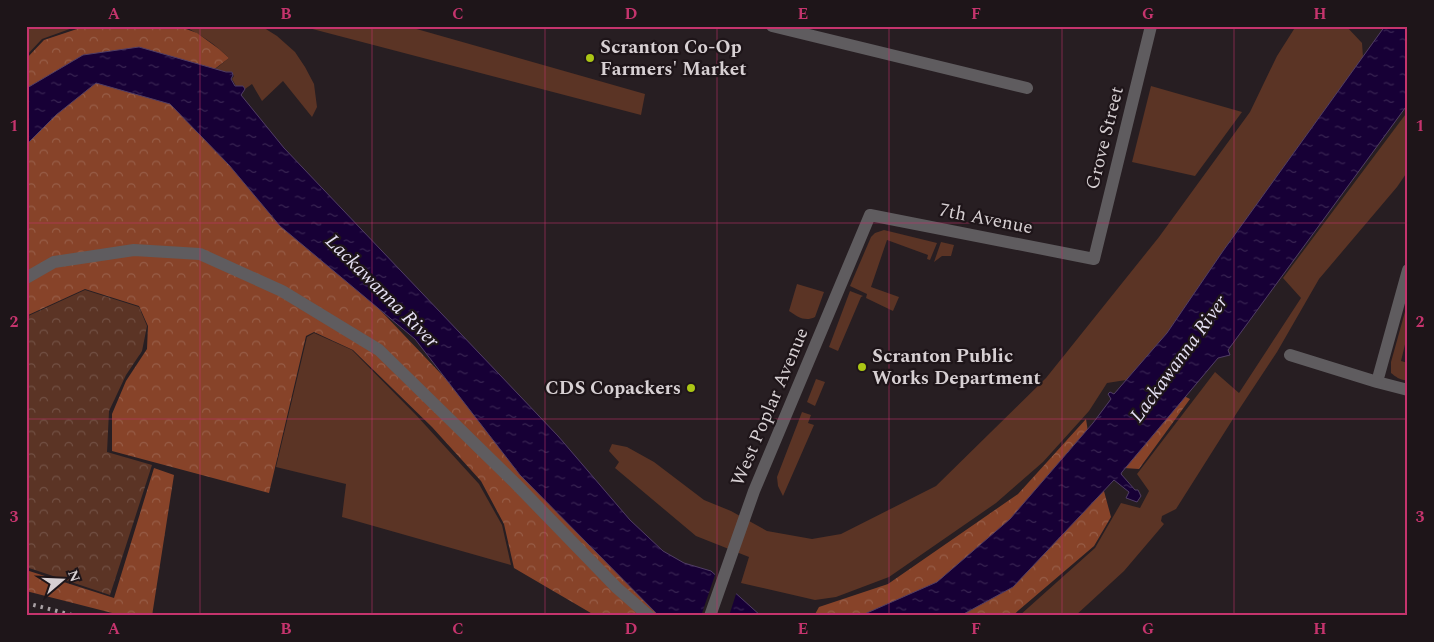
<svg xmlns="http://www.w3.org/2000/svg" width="1434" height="642" font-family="Spectral,serif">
	<defs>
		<pattern id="forest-crowns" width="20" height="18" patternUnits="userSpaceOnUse" patternTransform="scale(1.25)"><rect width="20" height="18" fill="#874329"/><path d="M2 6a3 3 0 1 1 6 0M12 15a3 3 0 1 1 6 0" fill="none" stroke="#975d47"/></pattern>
		<pattern id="park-crowns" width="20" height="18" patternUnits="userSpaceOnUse" patternTransform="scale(1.25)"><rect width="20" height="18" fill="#5b3425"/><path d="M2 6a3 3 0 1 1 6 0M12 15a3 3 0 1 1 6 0" fill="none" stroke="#725044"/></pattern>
		<pattern id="water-ripples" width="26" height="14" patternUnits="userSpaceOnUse" patternTransform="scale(1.25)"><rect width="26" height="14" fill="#170036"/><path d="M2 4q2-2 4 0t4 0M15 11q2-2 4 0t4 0" fill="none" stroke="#382452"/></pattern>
	</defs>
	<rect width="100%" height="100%" fill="#271e22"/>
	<path fill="#5b3425" d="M 26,26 L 78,26 L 42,39 L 26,56 Z
		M 183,26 L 261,26 L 277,36 L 295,52 L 305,67 L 314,84 L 317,107 L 312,117 L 283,81 L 262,101 L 252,84 L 245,89 L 243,86 L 236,86 L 232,79 L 234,76 L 232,72 L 213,71 L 229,58 C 215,44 200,34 183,26 Z
		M 301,26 L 406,26 L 645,94 L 641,115 Z
		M 1296,26 L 1346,26 L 1362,43 L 1363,57 L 1223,251 L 1167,334 L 1126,380 L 1107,383 L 1089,411 L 1043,462 L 996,503 L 889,577 L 836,597 L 815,600 L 741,583 L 749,557 L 696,536 L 615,468 L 619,462 L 609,451 L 612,444 L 627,447 L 654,462 L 704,500 L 731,511 L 767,531 L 812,539 L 841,534 L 936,486 L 1046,378 L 1159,237 L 1250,112 L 1277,56 Z
		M 1151,86 L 1242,112 L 1195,176 L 1132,162 Z
		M 1408,111 L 1408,171 L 1397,187 L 1319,279 L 1277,352 L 1238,411 L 1176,509 L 1162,516 L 1161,521 L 1164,524 L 1124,571 L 1075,616 L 1019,616 L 1095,548 L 1121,503 L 1140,508 L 1149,491 L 1137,474 L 1215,372 L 1239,393 L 1301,298 L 1283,278 Z
		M 884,230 L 937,243 L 930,260 L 927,259 L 928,255 L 887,240 L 871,287 L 899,297 L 893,311 L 866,298 L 867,294 L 850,286 L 871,237 L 875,233 Z
		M 941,242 L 954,245 L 951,256 L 942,256 L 934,262 Z
		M 797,284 L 824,292 L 815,317 C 805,322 798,317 789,311 Z
		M 850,291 L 863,296 L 861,297 L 838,351 L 829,347 Z
		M 1408,301 L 1408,332 L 1401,361 L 1408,363 L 1408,380 C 1401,381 1396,377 1391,373 L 1391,362 Z
		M 314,333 L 352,350 L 417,416 L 479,484 L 502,525 L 511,565 L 342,517 L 346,484 L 276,467 L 307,337 Z
		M 816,379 L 825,382 L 815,406 L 807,402 Z
		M 802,412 L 811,415 L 808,423 L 814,425 L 783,496 L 778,486 L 777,477 Z"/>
	<path fill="url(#forest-crowns)" d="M 86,26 L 178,26 L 197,33 L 219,49 L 229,58 L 212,71 L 362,291 L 563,502 L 687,616 L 596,616 L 514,568 L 504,524 L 481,481 L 432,427 L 353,350 L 314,332 L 306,336 L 269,493 L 112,451 L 112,414 L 126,381 L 147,349 L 148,326 L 139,306 L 85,289 L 26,316 L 26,59 L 44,40 Z
		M 1178,393 L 1190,399 L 1139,469 L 1124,468 Z
		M 1086,419 L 1088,432 L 1111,517 L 1094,546 L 1012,616 L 814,616 L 819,607 L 888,584 L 1018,494 Z
		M 154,468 L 174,475 L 152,616 L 124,616 L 26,591 L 26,570 L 114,598 Z"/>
	<path fill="url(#park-crowns)" d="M 85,290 L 139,307 L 147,326 L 142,351 L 126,375 L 109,411 L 107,452 L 152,465 L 110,595 L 26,567 L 26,317 Z"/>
	<path fill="url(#water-ripples)" stroke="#513e65" d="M 1385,26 L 1408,26 L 1408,104 L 1228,350 L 1230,355 L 1218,358 L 1122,472 L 1121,474 L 1135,490 L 1138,490 L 1141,496 L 1137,502 L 1126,498 L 1129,492 L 1114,480 L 1013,587 L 960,616 L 860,616 L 937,582 L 1010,519 L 1093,423 L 1111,399 L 1108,394 L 1110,392 L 1114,394 L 1167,333 L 1223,251 Z
		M 139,47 L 226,72 L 232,72 L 233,75 L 231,79 L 235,86 L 243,86 L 245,89 L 241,95 L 284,148 L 558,436 L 630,520 L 663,551 L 684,563 L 711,571 L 761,616 L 659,616 L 520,475 L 415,339 L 280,226 L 229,165 L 170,104 L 96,83 L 56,115 L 28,143 L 26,149 L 27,88 L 83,55 Z"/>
	<path fill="#271e22" d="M 716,572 L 737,591 L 729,616 L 701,616 Z"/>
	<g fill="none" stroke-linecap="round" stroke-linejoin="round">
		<path stroke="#5f5c5f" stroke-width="12" d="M 772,26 L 1027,88
			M 26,278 L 54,262 L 134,250 L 200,254 L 282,291 L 379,350 L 515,483 L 617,588 L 649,616
			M 1290,355 L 1377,382 L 1408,390
			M 1377,382 L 1408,270
			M 710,616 L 754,491 L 870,215 L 1094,259 L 1151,26"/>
		<path stroke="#a9a1a5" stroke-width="4" stroke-dasharray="2.5 5" stroke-linecap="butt" d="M 26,603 L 76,616"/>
	</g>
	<path fill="none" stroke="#c5346d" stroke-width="1" stroke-opacity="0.55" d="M 200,26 L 200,616M 372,26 L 372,616M 545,26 L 545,616M 717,26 L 717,616M 889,26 L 889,616M 1062,26 L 1062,616M 1234,26 L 1234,616M 26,223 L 1408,223M 26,419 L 1408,419"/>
	<g fill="#abc615" stroke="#1e1519" stroke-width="2">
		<circle cx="590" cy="58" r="5"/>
		<circle cx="862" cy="367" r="5"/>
		<circle cx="691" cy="388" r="5"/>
	</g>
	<g text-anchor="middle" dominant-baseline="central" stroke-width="4.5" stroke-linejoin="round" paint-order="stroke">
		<g font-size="19" font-weight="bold" fill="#d7d0d3" stroke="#1e1519" text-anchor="start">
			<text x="600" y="47">Scranton Co-Op<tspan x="600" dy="22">Farmers' Market</tspan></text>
			<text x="872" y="356">Scranton Public<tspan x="872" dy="22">Works Department</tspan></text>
			<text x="681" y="388" text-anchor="end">CDS Copackers</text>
		</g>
		<g font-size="19" fill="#d7d0d3" stroke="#1e1519">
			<text transform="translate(1105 138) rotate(-76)">Grove Street</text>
			<text transform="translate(986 219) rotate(11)">7th Avenue</text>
			<text transform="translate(770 407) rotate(-67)">West Poplar Avenue</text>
		</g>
		<g font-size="20" font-style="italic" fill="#e6e1f4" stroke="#1e1519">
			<text transform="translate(382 291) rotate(45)">Lackawanna River</text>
			<text transform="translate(1179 359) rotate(-54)">Lackawanna River</text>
		</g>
	</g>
	<rect width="1434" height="642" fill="none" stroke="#1e1519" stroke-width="55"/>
	<g transform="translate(62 580) rotate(71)" stroke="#1e1519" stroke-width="4" paint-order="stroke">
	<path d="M0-4L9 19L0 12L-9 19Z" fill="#d7d0d3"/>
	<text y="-8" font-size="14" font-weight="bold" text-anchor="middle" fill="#d7d0d3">N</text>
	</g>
	<rect x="28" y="28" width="1378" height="586" fill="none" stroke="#c5346d" stroke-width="2"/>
	<g font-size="16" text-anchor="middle" font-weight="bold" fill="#c5346d">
		<text x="114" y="19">A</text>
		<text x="286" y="19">B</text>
		<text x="458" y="19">C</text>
		<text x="631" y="19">D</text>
		<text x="803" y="19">E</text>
		<text x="976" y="19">F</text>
		<text x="1148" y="19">G</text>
		<text x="1320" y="19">H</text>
		<text x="14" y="131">1</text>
		<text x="1420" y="131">1</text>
		<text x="14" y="327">2</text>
		<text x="1420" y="327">2</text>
		<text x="14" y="522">3</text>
		<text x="1420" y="522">3</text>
		<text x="114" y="634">A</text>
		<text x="286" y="634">B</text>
		<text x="458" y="634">C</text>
		<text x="631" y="634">D</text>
		<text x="803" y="634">E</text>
		<text x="976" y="634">F</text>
		<text x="1148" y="634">G</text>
		<text x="1320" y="634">H</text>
	</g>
</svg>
